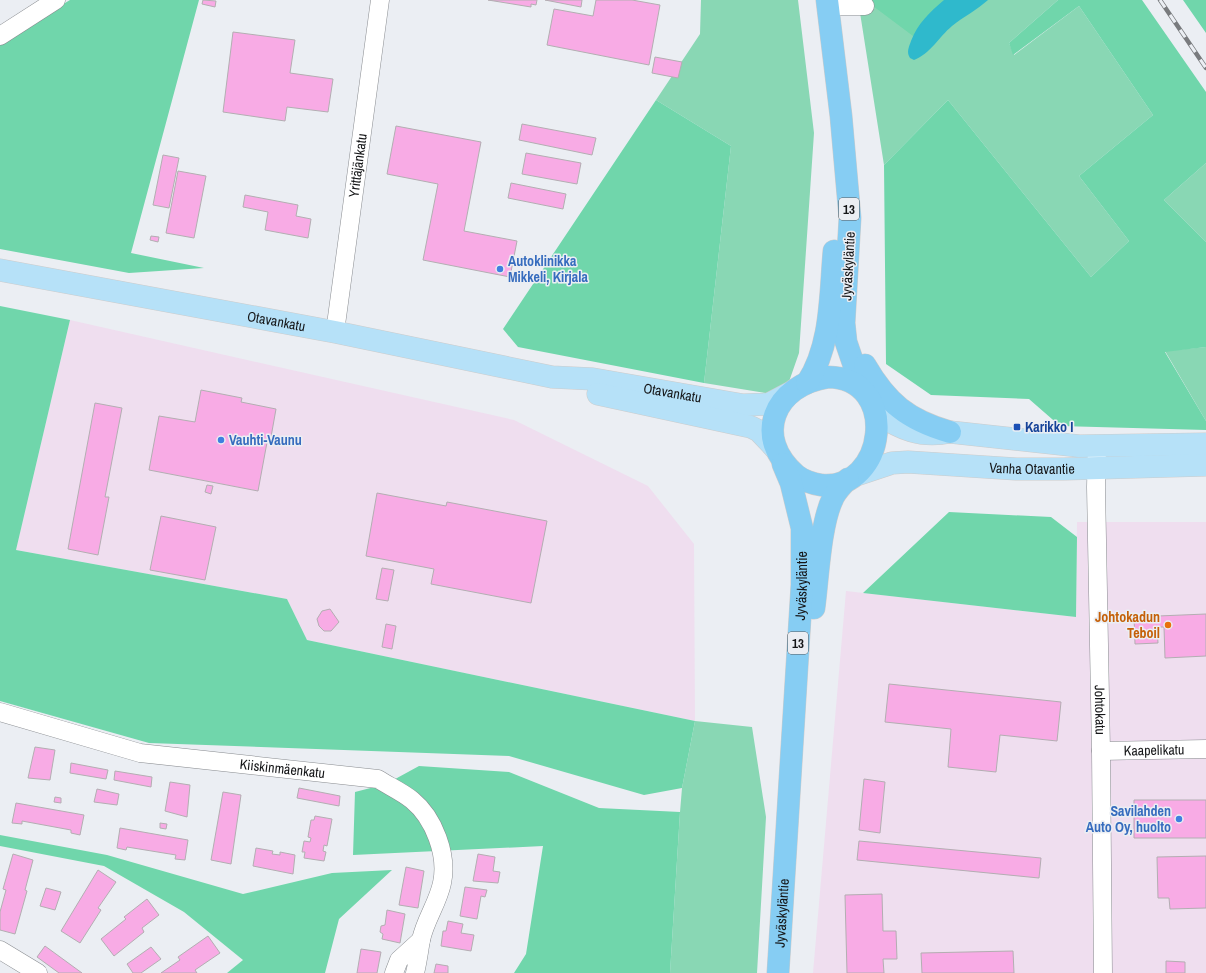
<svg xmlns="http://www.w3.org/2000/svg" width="1206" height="973" font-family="'Archivo Narrow',sans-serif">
	<rect width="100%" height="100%" fill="#ebeef3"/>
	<path fill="#efdeef" d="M 70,320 L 514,420 L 648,486 L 694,544 L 695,721 L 307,640 L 287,599 L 16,550 Z
		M 1077,522 L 1206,522 L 1206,973 L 813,973 L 846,591 L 1076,617 Z"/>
	<path fill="#89d7b4" d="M 701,0 L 798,0 L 814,133 L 799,353 L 784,396 L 704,383 L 731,146 L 656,100 L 700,34 Z
		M 858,0 L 1058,0 L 1009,43 L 1014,55 L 1079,6 L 1153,115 L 1079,176 L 1129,241 L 1091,277 L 948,100 L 884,165 Z
		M 1206,163 L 1206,242 L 1164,200 Z
		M 1206,347 L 1206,421 L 1165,351 Z
		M 695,721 L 752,727 L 766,817 L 757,973 L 670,973 L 680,812 L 682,788 Z"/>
	<path fill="#70d6ab" d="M 70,0 L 199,0 L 131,253 L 204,268 L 129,273 L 0,249 L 0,42 Z
		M 865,0 L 952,0 L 913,36 Z
		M 1058,0 L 1142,0 L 1206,92 L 1206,163 L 1164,200 L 1206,242 L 1206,347 L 1165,352 L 1206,421 L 1206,430 L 1060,426 L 1029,399 L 931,395 L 886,364 L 884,165 L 948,100 L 1091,277 L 1129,241 L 1079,176 L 1153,115 L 1079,6 L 1013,55 L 1009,43 Z
		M 1183,0 L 1206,0 L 1206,33 Z
		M 656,100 L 731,146 L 704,383 L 518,347 L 503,329 Z
		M 0,306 L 70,320 L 16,550 L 287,599 L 307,640 L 695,721 L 682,788 L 644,795 L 509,756 L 149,743 L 0,701 Z
		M 949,512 L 1051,517 L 1077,537 L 1076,617 L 863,593 Z
		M 419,766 L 509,772 L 599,808 L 680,812 L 670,973 L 514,973 L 526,954 L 543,846 L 353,855 L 355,792 L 386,784 Z
		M 0,835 L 107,855 L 243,894 L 332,873 L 392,870 L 339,919 L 325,973 L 227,973 L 243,960 L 184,912 L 104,866 L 0,846 Z"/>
	<path fill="#2fb9cc" d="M 944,0 L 988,0 C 977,10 963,17 952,26 C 939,37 930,54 914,60 L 910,58 C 906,52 909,47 911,41 C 918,23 929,13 944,0 Z"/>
	<path fill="#f8abe5" stroke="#b3aeb2" d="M 203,0 L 216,1 L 215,7 L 202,4 Z
		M 488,0 L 537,0 L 536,5 L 531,4 L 531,7 Z
		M 545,0 L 582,0 L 581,7 Z
		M 596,0 L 632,0 L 660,5 L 649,65 L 547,45 L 554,9 L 593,16 Z
		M 233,32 L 295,40 L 290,73 L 333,79 L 328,112 L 287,107 L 285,121 L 223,112 Z
		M 655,57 L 682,62 L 678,78 L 652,73 Z
		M 522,124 L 596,138 L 592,155 L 519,140 Z
		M 396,126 L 481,142 L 464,231 L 517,241 L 510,277 L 423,260 L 438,184 L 387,174 Z
		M 526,153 L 581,163 L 577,184 L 522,174 Z
		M 163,155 L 179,158 L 169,208 L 153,205 Z
		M 178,171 L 206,176 L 194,238 L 166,233 Z
		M 511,183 L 566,194 L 563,209 L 508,198 Z
		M 245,195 L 298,205 L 296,216 L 311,219 L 308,238 L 265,230 L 268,212 L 243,207 Z
		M 151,236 L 159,237 L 158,242 L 150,240 Z
		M 201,390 L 242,398 L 241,402 L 276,409 L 271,437 L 268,437 L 258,491 L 149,470 L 159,416 L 195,422 Z
		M 95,403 L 122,408 L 105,497 L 109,497 L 98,555 L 68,549 Z
		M 207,485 L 213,486 L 211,494 L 205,492 Z
		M 377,493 L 446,506 L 447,502 L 547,521 L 531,603 L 431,584 L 434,569 L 366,556 Z
		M 161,516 L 216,527 L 205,580 L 150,570 Z
		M 382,568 L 394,570 L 388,601 L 376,599 Z
		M 330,609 L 339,622 L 331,631 L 324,631 L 319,626 L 317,619 L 322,611 Z
		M 1206,614 L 1206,656 L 1165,658 L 1164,627 L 1157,627 L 1158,643 L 1135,644 L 1134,617 Z
		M 386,624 L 396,626 L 392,649 L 382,647 Z
		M 889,684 L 1061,702 L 1057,741 L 1000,735 L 996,772 L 948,767 L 951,729 L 885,722 Z
		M 35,747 L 55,750 L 50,780 L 28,778 Z
		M 71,763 L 108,770 L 106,779 L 70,773 Z
		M 115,771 L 152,777 L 151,787 L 114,780 Z
		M 864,779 L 885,782 L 880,833 L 859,830 Z
		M 170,782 L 190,785 L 187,817 L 165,811 Z
		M 299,788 L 340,796 L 339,806 L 297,798 Z
		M 97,789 L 119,794 L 117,805 L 94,802 Z
		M 223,792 L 241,795 L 231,864 L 211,860 Z
		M 55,797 L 61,798 L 61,803 L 54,802 Z
		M 1134,800 L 1206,800 L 1206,838 L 1134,838 Z
		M 16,803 L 84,815 L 80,835 L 71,833 L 71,830 L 22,821 L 22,824 L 12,823 Z
		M 315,816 L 332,819 L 327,846 L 324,845 L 323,851 L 326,852 L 324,861 L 304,858 L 305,852 L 302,852 L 304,841 L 310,842 L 311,838 L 308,837 L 311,820 L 314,820 Z
		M 160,823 L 167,824 L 166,829 L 160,828 Z
		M 120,828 L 188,840 L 185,860 L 175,859 L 176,855 L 127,847 L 126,850 L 117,848 Z
		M 859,841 L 1041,858 L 1039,878 L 857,860 Z
		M 256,848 L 273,851 L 272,854 L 280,855 L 280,852 L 295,855 L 293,874 L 253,866 Z
		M 13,854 L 33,860 L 25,890 L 27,891 L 15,934 L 0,930 L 0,912 L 6,890 L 3,889 Z
		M 478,854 L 495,857 L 493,871 L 500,872 L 498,883 L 473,881 Z
		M 1206,856 L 1206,908 L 1170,909 L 1169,898 L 1158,898 L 1157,857 Z
		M 406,867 L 424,871 L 418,908 L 399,905 Z
		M 98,870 L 116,882 L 98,908 L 101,910 L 80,943 L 61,931 Z
		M 465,887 L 487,890 L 485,897 L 481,896 L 477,919 L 460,916 Z
		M 46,888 L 61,892 L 55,910 L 40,906 Z
		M 882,894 L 883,931 L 896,931 L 897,959 L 883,959 L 884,973 L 847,973 L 845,895 Z
		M 147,899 L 159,915 L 142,928 L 144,932 L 114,956 L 101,939 L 126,919 L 124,917 Z
		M 387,910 L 405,914 L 400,943 L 382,939 L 383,934 L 380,932 L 381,926 L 385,925 Z
		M 448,921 L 463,924 L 461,933 L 474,935 L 471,951 L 441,946 L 443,931 L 446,931 Z
		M 208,936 L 220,953 L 195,970 L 197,973 L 161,973 L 180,960 L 178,957 Z
		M 45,946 L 82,973 L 59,973 L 37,957 Z
		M 151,947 L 161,959 L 141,973 L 133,973 L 127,964 Z
		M 361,949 L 381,952 L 377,973 L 357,973 Z
		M 1013,951 L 1014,973 L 922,973 L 921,953 Z
		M 1166,961 L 1185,962 L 1185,973 L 1166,973 Z
		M 436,964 L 448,966 L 448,973 L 434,973 Z"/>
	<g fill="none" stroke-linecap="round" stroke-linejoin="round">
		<g stroke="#898c90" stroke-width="19">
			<g id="minor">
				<path d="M 828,6 L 865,6"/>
				<path d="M 0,36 L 56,0"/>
				<path id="s1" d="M 335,332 L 380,0"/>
				<path id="s2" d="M 1097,446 L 1096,487 L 1101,751 L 1103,973"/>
				<path id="s3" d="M 0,712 L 140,753 L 378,779 C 389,786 402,792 412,800 C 434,818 448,855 442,883 C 438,903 425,920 421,940 C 419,951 418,961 415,973"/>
				<path id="s4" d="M 1101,751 L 1206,749"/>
				<path d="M 0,950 L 38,973"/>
				<path d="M 394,973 L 399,960 L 421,940"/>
			</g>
		</g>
		<g stroke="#ccc" stroke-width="23">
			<g id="major">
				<path id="s5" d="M 0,270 L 335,332 L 552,377 L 593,379 L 743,405 L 769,404 L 790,393"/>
				<path d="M 598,394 L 751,427 L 759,431 L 775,448"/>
				<path d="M 876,413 C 901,429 920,438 950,432 L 1079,446 L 1206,444"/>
				<path id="s6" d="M 859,474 L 892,463 L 908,462 L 1016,469 L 1064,469 L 1206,465"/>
			</g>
		</g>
		<g stroke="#ccc" stroke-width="23">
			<g id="highway">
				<path d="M 827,0 L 841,116 L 850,218 L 844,323 L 846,342 L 862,389"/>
				<path d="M 865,365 C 887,403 908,420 950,432"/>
				<path d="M 828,377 C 901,378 886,492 821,485 C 813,484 802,480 796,475 C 752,437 774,385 828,377 Z"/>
				<path d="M 807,383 C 832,345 830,294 834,251"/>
				<path d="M 814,608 C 818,579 820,524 833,498 C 836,491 842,485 848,479"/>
				<path id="s7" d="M 778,973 L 802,585 L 802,528 L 791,483 L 783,464"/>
			</g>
		</g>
		<use href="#minor" stroke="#fff" stroke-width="18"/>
		<use href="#major" stroke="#b6e1f8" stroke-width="22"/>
		<use href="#highway" stroke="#86cdf3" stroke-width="22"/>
		<g stroke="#797b7e" stroke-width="4.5">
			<path id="rail" d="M 1160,0 L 1206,68"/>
		</g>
		<use href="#rail" stroke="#ebeef3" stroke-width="3" stroke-dasharray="9" stroke-linecap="butt"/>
	</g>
	<g fill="#3f7fe0" stroke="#ebeef3" stroke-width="1.5">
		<circle cx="500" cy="269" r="4"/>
		<circle cx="221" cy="440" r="4"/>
		<circle cx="1179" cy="819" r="4"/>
	</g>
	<rect fill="#1a4fb4" stroke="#ebeef3" stroke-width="1.5" x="1013" y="423" width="8" height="8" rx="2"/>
	<circle fill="#e8710a" stroke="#ebeef3" stroke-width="1.5" cx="1168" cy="625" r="4"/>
	<g text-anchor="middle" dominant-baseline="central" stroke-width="3" stroke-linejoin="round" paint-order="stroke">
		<g fill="#ebeef3" stroke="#55575a" stroke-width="1">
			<rect x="839" y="198" width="20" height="22" rx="3"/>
			<rect x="788" y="632" width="20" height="22" rx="3"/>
		</g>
		<g font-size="13" font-weight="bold" fill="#151618">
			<text x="849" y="209">13</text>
			<text x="798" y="643">13</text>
		</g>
		<g font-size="14" fill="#151618" stroke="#ebeef3">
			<text stroke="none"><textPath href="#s1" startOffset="168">Yrittäjänkatu</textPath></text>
			<text transform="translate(848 266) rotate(-87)">Jyväskyläntie</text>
			<text stroke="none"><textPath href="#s5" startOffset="281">Otavankatu</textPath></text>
			<text stroke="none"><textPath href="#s5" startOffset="684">Otavankatu</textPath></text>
			<text stroke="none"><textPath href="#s6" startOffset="175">Vanha Otavantie</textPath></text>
			<text stroke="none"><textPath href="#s7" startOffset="388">Jyväskyläntie</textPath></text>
			<text stroke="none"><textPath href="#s2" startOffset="264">Johtokatu</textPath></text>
			<text stroke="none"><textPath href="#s4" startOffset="53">Kaapelikatu</textPath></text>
			<text stroke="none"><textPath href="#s3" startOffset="289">Kiiskinmäenkatu</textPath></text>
			<text stroke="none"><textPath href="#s7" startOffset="60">Jyväskyläntie</textPath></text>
		</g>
		<g font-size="14" font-weight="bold" fill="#366cbe" stroke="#ebeef3" text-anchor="start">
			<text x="508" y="261">Autoklinikka<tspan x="508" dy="16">Mikkeli, Kirjala</tspan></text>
			<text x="229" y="440">Vauhti-Vaunu</text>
			<text x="1171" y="811" text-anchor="end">Savilahden<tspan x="1171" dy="16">Auto Oy, huolto</tspan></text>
		</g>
		<g font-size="14" font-weight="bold" fill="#164399" stroke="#ebeef3" text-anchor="start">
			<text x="1025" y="427">Karikko I</text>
		</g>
		<g font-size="14" font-weight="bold" fill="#c56008" stroke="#ebeef3" text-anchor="end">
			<text x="1160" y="617">Johtokadun<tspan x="1160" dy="16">Teboil</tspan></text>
		</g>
	</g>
</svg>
